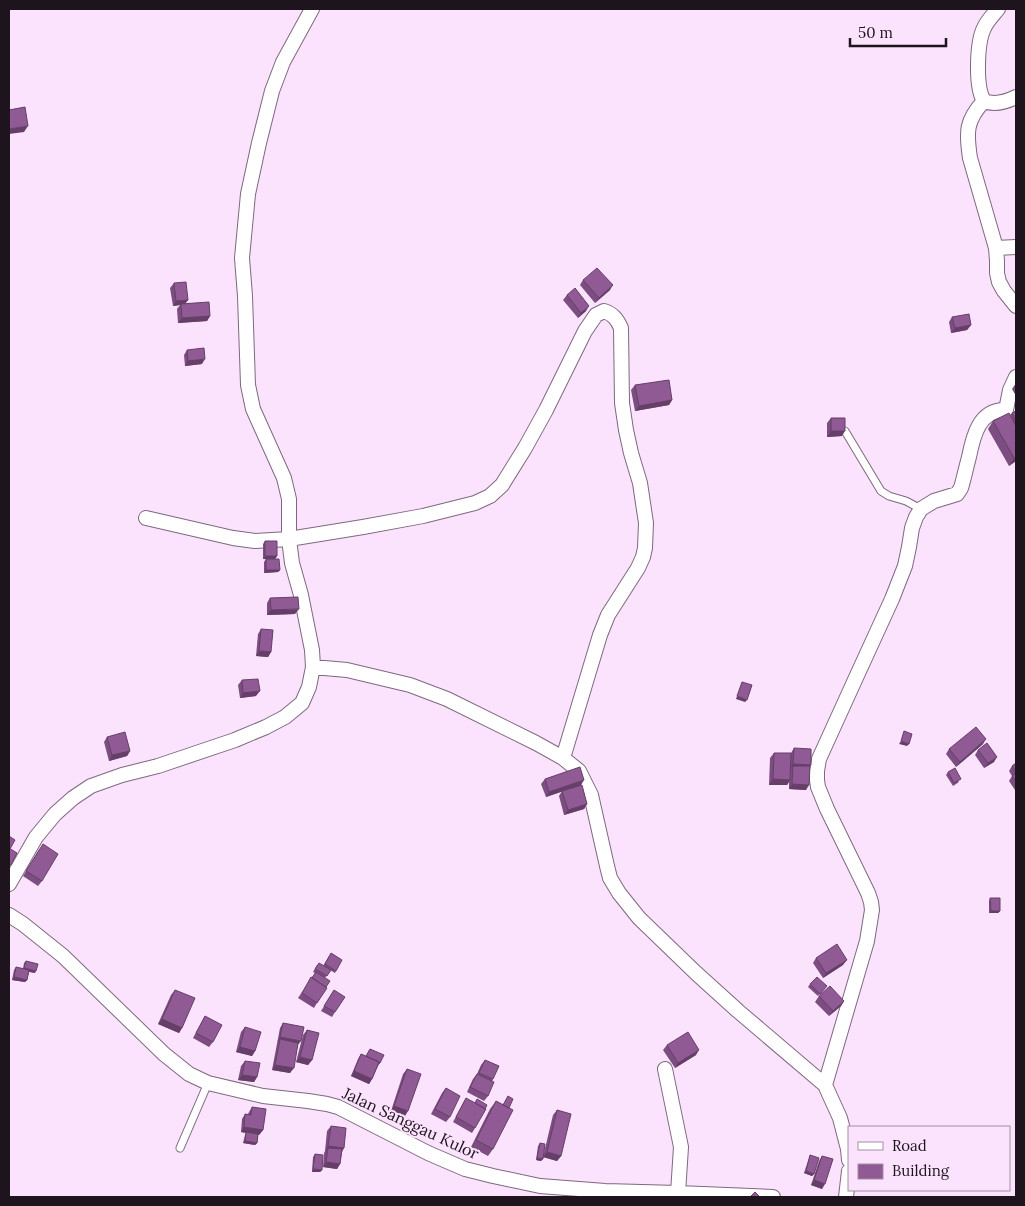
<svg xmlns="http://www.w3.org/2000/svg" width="1025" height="1206" font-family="Lora,serif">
	<rect width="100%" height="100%" fill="#fbe3fd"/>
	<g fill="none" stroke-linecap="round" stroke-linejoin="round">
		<g stroke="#7e687f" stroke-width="9">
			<path id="service" d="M 845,431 L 881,491 L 889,496 L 906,501 L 921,509
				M 180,1148 L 208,1083"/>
		</g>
		<g stroke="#7e687f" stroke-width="16">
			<path id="minor" d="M 998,9 C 993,15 987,21 984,28 C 977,42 975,87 984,101 C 994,105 1006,102 1016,97
				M 984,101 C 966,120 966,132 970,158 L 996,248
				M 1016,247 L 996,248 L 997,261 L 997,273 L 999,282 L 1004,291 L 1016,306
				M 146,518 L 233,538 L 255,541 L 289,539 L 363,527 L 423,516 L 475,503 L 490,496 L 502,485 L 525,448 L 546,410 L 585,331 L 596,315 L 604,311 C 613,314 617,319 621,328 L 622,403 L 626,430 L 631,453 L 640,483 L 646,523 L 645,548 L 643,557 L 638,568 L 608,615 L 600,635 L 563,758
				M 313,667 L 347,670 L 410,685 L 447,699 L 536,743 L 563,758 L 579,771 L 591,795 L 607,866 L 610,878 L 619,893 L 639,918 L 696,973 L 738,1011 L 825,1085 L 840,1118 L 848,1149 L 849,1160
				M 9,884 L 36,837 L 55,814 L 73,798 L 91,786 L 122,775 L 158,766 L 235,740 L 266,727 L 285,717 L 302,703 L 309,687 L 313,667 L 312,650 L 301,595 L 292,563 L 289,539 L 289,499 L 284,478 L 253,409 L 248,385 L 245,296 L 242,258 L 248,194 L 259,143 L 272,91 L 283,62 L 312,9
				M 9,915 L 23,924 L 63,956 L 164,1054 L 189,1074 L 208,1083 L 263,1096 L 308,1101 L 327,1104 L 338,1107 L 428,1153 L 465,1169 L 493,1176 L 540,1186 L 605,1191 L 678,1193 L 773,1197
				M 665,1069 L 681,1147 L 678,1193
				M 825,1085 L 867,941 L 872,910 L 871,902 L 868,893 L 827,809 L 818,787 L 817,780 L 817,771 L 819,759 L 854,682 L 892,599 L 905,566 L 909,547 L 912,528 L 916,517 L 921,509 L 934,501 L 957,494 L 961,488 C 964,478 966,468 969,457 C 973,437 979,409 1006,410 L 1010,390 L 1016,377
				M 846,1197 L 849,1171"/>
		</g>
		<use href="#service" stroke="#fff" stroke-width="7"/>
		<use href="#minor" stroke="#fff" stroke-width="14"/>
	</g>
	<path fill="#7c4d80" d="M 583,280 L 610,290 L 595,303 L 580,285 Z
		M 174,283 L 188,300 L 185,304 L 210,316 L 207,321 L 178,323 L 177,309 L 180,305 L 173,306 L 170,288 Z
		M 567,295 L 586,311 L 578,318 L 563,300 Z
		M 952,317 L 971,325 L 967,330 L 951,333 L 949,322 Z
		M 187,350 L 202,364 L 185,366 L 184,355 Z
		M 1016,383 L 1016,396 L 1012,389 Z
		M 635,385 L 672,400 L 669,405 L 635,411 L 631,390 Z
		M 1016,411 L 1016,461 L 1009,466 L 988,429 L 993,421 L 1010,415 L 1012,413 Z
		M 831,418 L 842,436 L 827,437 L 827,423 Z
		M 265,541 L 277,556 L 275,559 L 280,570 L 278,572 L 264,573 L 264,562 L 266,559 L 272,559 L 263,559 L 263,544 Z
		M 270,598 L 295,614 L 267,615 L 267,603 Z
		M 261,629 L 271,652 L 268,657 L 256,656 L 258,634 Z
		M 242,680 L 256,696 L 240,698 L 238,685 Z
		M 107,737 L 130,751 L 127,756 L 109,761 L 104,742 Z
		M 983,744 L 956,767 L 946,754 L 949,749 Z
		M 794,748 L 811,765 L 810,766 L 806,790 L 789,789 L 789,782 L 787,785 L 769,785 L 770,758 L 774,753 L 791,753 Z
		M 978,750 L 994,762 L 984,768 L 975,755 Z
		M 1016,763 L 1016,789 L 1015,790 L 1009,781 L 1012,776 L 1009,771 L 1012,766 Z
		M 948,772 L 959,782 L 953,786 L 946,775 Z
		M 545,779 L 581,785 L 546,797 L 541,784 Z
		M 562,791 L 587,804 L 584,809 L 564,815 L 559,796 Z
		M 39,850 L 42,881 L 38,886 L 23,876 Z
		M 990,898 L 1000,911 L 998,913 L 989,913 L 989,901 Z
		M 329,956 L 336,971 L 335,973 L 330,970 L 325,978 L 326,987 L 314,1008 L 298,998 L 315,973 L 313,972 L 317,965 L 323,966 Z
		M 816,958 L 843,965 L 823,978 L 813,963 Z
		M 26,961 L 35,973 L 29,972 L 27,980 L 25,982 L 12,980 L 14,970 L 16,967 L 23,969 L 24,963 Z
		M 810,984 L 825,988 L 818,996 L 808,987 Z
		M 175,990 L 182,1028 L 179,1033 L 158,1024 L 171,995 Z
		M 334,990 L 335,1012 L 332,1017 L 321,1011 Z
		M 819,996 L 844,1001 L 841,1006 L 829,1016 L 815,1002 Z
		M 205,1016 L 213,1042 L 209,1047 L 193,1038 Z
		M 283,1023 L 298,1046 L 290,1073 L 272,1070 L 280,1028 Z
		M 245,1027 L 255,1051 L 252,1056 L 236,1052 L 241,1032 Z
		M 307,1030 L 312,1060 L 308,1065 L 296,1062 L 303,1035 Z
		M 667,1045 L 696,1055 L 675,1068 L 663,1050 Z
		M 370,1049 L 380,1063 L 378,1066 L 372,1079 L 369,1084 L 351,1076 L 358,1059 L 361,1054 L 366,1056 Z
		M 485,1060 L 493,1079 L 492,1081 L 488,1096 L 484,1101 L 467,1092 L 473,1079 L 477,1074 L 481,1065 Z
		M 245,1061 L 257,1077 L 254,1082 L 238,1080 L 241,1066 Z
		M 407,1069 L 405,1116 L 391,1111 L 403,1074 Z
		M 446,1088 L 450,1117 L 446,1122 L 431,1114 L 442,1093 Z
		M 508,1096 L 509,1108 L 493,1149 L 488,1156 L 471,1147 L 490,1109 L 496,1101 L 503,1105 Z
		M 466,1098 L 475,1128 L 472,1133 L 453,1122 Z
		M 252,1107 L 263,1130 L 259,1135 L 258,1135 L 257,1143 L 255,1145 L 243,1143 L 245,1135 L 246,1133 L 241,1132 L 242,1119 L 245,1114 L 248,1114 L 249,1112 Z
		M 557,1110 L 561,1156 L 557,1161 L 543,1157 L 553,1115 Z
		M 331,1126 L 344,1148 L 342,1152 L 340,1164 L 337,1169 L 323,1167 L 324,1153 L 325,1151 L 327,1131 Z
		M 540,1143 L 543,1159 L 541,1161 L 536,1160 L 538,1146 Z
		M 315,1154 L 322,1170 L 320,1172 L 312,1172 L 313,1157 Z
		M 810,1155 L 814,1174 L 812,1176 L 804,1173 Z
		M 822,1156 L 822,1189 L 811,1185 L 819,1161 Z"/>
	<path fill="#653f68" d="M 28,126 L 24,132 L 9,134 L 9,129 Z
		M 613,285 L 610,290 L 595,303 L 599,298 Z
		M 188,300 L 184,305 L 181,304 L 180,305 L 173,306 L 176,301 Z
		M 589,306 L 586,311 L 578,318 L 581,313 Z
		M 210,316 L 207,321 L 178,323 L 182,318 Z
		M 971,325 L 967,330 L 951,333 L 955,328 Z
		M 205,359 L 202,364 L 185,366 L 188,361 Z
		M 672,400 L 669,405 L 635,411 L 639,406 Z
		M 831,431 L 845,431 L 842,436 L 827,437 Z
		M 1016,457 L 1016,461 L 1009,466 L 1014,458 Z
		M 265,556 L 277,556 L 275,559 L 263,559 Z
		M 266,570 L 280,570 L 278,572 L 264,573 Z
		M 299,609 L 295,614 L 267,615 L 271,610 Z
		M 259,651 L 271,652 L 268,657 L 256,656 Z
		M 260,691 L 256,696 L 240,698 L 243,693 Z
		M 737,696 L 747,700 L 745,702 L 736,699 Z
		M 986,739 L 983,744 L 956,767 L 960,762 Z
		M 901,741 L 909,744 L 907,746 L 899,744 Z
		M 130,751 L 127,756 L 109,761 L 112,755 Z
		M 997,757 L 994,762 L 984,768 L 988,763 Z
		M 793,764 L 811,765 L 807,770 L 793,766 L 790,769 Z
		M 773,779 L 790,780 L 787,785 L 769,785 Z
		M 584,780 L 581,785 L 546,797 L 549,792 Z
		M 792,784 L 809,785 L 806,790 L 789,789 Z
		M 587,804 L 584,809 L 564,815 L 568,810 Z
		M 991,911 L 1000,911 L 998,913 L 989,913 Z
		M 847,960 L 843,965 L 823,978 L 826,973 Z
		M 24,968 L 36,971 L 35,973 L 23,970 Z
		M 14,977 L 27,980 L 25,982 L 12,980 Z
		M 844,1001 L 841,1006 L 829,1016 L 833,1011 Z
		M 162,1019 L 182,1028 L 179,1033 L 158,1024 Z
		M 280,1037 L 301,1041 L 297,1046 L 280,1039 L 277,1042 Z
		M 240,1047 L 255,1051 L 252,1056 L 236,1052 Z
		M 699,1050 L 696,1055 L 675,1068 L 678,1063 Z
		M 300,1057 L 312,1060 L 308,1065 L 296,1062 Z
		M 275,1065 L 294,1068 L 290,1073 L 272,1070 Z
		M 354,1071 L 372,1079 L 369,1084 L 351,1076 Z
		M 242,1075 L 257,1077 L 254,1082 L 238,1080 Z
		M 394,1106 L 408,1111 L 405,1116 L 391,1111 Z
		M 244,1127 L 263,1130 L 259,1135 L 241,1132 Z
		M 245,1141 L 257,1143 L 255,1145 L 243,1143 Z
		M 328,1146 L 344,1148 L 340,1153 L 328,1148 L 325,1151 Z
		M 547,1152 L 561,1156 L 557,1161 L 543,1157 Z
		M 537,1158 L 543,1159 L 541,1161 L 536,1160 Z
		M 326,1162 L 340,1164 L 337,1169 L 323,1167 Z
		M 313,1169 L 322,1170 L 320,1172 L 312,1172 Z
		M 806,1171 L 814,1174 L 812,1176 L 804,1173 Z
		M 814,1180 L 825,1184 L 822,1189 L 811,1185 Z"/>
	<path fill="#905a95" stroke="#653f68" d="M 25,107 L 28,126 L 9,129 L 9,110 Z
		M 597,268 L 613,285 L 599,298 L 583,280 Z
		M 186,282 L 188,300 L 176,301 L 174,283 Z
		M 575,288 L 589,306 L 581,313 L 567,295 Z
		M 209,302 L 210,316 L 182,318 L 181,304 Z
		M 969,314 L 971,325 L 955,328 L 952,317 Z
		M 204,348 L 205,359 L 188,361 L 187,350 Z
		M 669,380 L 672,400 L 639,406 L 635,385 Z
		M 1016,411 L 1016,421 L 1012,413 Z
		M 1009,413 L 1016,426 L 1016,457 L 1014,458 L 993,421 Z
		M 831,418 L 845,418 L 845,431 L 831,431 Z
		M 265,541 L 277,541 L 277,556 L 265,556 Z
		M 266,559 L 279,559 L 280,570 L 266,570 Z
		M 298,597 L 299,609 L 271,610 L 270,598 Z
		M 261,629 L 273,630 L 271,652 L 259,651 Z
		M 258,679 L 260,691 L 243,693 L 242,680 Z
		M 742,682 L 752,685 L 747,700 L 737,696 Z
		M 976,727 L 986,739 L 960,762 L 949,749 Z
		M 904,731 L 912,734 L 909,744 L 901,741 Z
		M 125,732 L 130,751 L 112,755 L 107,737 Z
		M 987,743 L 997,757 L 988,763 L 978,750 Z
		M 794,748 L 811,749 L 811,765 L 793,764 Z
		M 774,753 L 791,753 L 790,780 L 773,779 Z
		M 1016,763 L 1016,771 L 1012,766 Z
		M 793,766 L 810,766 L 809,785 L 792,784 Z
		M 580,767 L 584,780 L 549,792 L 545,779 Z
		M 955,768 L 961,779 L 954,783 L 948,772 Z
		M 1016,773 L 1016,781 L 1012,776 Z
		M 582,785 L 587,804 L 568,810 L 562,791 Z
		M 9,836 L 15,840 L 10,849 L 9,848 Z
		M 43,844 L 58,854 L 42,881 L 26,871 Z
		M 9,848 L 17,853 L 11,865 L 9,864 Z
		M 990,898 L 1000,898 L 1000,911 L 991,911 Z
		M 837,944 L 847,960 L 826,973 L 816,958 Z
		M 331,953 L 342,960 L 336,971 L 325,964 Z
		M 26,961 L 38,964 L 36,971 L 24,968 Z
		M 319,963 L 331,970 L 327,976 L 315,969 Z
		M 16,967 L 29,970 L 27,980 L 14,977 Z
		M 316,972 L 330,981 L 326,987 L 312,978 Z
		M 311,977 L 327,988 L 317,1003 L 302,993 Z
		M 817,977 L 827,986 L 820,994 L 810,984 Z
		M 830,986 L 844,1001 L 833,1011 L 819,996 Z
		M 175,990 L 195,998 L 182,1028 L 162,1019 Z
		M 334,990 L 345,997 L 335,1012 L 324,1006 Z
		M 205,1016 L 222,1025 L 213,1042 L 196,1033 Z
		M 283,1023 L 304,1027 L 301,1041 L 280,1037 Z
		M 245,1027 L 261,1032 L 255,1051 L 240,1047 Z
		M 307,1030 L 319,1033 L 312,1060 L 300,1057 Z
		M 688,1032 L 699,1050 L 678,1063 L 667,1045 Z
		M 280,1039 L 298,1043 L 294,1068 L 275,1065 Z
		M 370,1049 L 384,1055 L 380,1063 L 379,1063 L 379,1062 L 366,1056 Z
		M 361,1054 L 379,1062 L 372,1079 L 354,1071 Z
		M 485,1060 L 499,1066 L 493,1079 L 479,1073 Z
		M 245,1061 L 260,1063 L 257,1077 L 242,1075 Z
		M 407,1069 L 421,1074 L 408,1111 L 394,1106 Z
		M 477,1074 L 494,1082 L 488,1096 L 470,1087 Z
		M 446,1088 L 460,1096 L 450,1117 L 435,1109 Z
		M 508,1096 L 513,1099 L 509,1108 L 503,1105 Z
		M 466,1098 L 486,1109 L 475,1128 L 456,1117 Z
		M 477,1099 L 487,1105 L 485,1109 L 475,1103 Z
		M 496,1101 L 513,1110 L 493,1149 L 476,1140 Z
		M 252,1107 L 266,1109 L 263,1130 L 244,1127 L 245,1114 L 251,1115 Z
		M 557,1110 L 571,1114 L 561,1156 L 547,1152 Z
		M 331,1126 L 346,1128 L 344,1148 L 328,1146 Z
		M 246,1132 L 258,1134 L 257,1143 L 245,1141 Z
		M 540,1143 L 545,1144 L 543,1159 L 537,1158 Z
		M 328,1148 L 342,1149 L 340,1164 L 326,1162 Z
		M 315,1154 L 323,1155 L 322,1170 L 313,1169 Z
		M 810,1155 L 819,1158 L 814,1174 L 806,1171 Z
		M 822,1156 L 833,1159 L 825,1184 L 814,1180 Z
		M 755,1192 L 760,1197 L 750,1197 Z"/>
	<g text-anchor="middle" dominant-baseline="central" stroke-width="4" stroke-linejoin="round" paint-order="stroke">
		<g font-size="16" fill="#1d141d" stroke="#fbe3fd">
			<text transform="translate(411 1123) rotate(25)">Jalan Sanggau Kulor</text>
		</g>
	</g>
	<rect width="1025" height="1206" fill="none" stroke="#1d141d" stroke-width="20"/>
	<rect x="848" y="1126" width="162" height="65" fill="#fbe3fd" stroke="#a290a3"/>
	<rect x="858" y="1142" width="25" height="8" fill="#ffffff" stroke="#a290a3"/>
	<text x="892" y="1151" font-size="15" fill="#1d141d">Road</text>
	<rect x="858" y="1164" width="25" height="15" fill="#905a95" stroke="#a290a3"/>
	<text x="892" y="1176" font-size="15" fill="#1d141d">Building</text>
	<path d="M850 38v8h96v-8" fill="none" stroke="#1d141d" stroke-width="2.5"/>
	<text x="858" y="38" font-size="15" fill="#1d141d" stroke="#fbe3fd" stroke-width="4" paint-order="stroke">50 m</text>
</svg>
